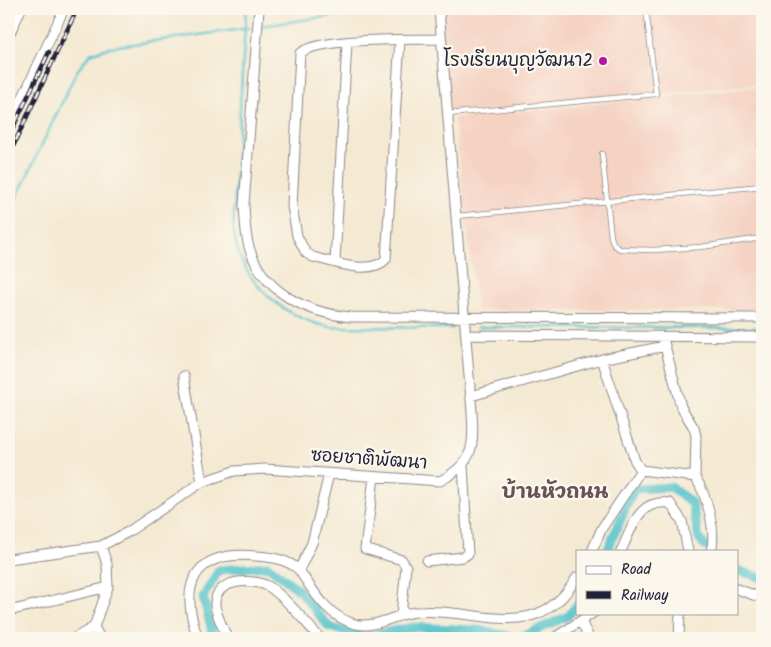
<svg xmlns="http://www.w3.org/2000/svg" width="771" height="647" font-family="Kalam,'Playpen Sans Thai',sans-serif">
	<rect width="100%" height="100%" fill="#fbf7ec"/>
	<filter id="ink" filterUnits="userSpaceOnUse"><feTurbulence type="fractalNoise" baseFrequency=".02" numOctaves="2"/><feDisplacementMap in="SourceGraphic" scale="10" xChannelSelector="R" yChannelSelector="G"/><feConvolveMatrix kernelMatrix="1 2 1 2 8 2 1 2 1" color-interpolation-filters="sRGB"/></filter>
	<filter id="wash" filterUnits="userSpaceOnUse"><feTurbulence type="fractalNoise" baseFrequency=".0096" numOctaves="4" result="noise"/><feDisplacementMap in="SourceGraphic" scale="20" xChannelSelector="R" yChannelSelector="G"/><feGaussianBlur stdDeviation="1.12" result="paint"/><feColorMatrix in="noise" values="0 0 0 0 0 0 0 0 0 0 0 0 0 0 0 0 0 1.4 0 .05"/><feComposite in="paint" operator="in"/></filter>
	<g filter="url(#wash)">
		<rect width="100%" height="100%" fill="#f4e9d2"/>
		<path fill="#f5d2c2" d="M 439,9 L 762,9 L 762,84 L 448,114 Z
			M 762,87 L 762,310 L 477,310 L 454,118 Z"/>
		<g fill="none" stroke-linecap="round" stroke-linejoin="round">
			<path stroke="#55c3cb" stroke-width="2.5" d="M 246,9 L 234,207 C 234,215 233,225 234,234 C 241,282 283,318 330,327 L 453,328
				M 262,26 L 378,9
				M 9,214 L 77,71 L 90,54 L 110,47 L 250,28
				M 478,327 L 762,328"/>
			<path stroke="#55c3cb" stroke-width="9" d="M 607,551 L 634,489 L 671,487 L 692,503 L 699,538 L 706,547
				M 737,570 L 762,578
				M 214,638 L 203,597 L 219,570 L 268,566 L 300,591 L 329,627 L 364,637 L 413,627 L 477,630 L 518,638 L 568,616 L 577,605"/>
		</g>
	</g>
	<g filter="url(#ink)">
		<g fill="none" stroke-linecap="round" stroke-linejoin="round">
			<g stroke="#8b8686" stroke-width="6">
				<path id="service" d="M 448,114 L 656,94 L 646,9
					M 762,140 L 760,146 L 762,170
					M 602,154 L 611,237 L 614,245 L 620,249 L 653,250 L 701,247 L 762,238
					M 457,216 L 762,186"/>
			</g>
			<g stroke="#8b8686" stroke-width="11">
				<path id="minor" d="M 259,9 L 244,205 C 245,219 245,234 249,247 C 263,293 307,313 351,317 L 762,318
					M 9,35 L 21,9
					M 400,40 L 386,259 C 371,276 333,262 313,257 L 306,253 L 297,236 L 292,206 L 300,53 C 321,37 412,40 441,39
					M 9,127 L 64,9
					M 335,262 L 347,43
					M 467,335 L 762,337
					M 665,346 L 681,407 L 694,428 L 696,436 L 695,477
					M 602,359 L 635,461 L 641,470 L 695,477 C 706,493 717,532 711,551
					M 184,376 L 202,482
					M 471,396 L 602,359 L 665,346 L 663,338
					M 329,474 L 312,543 L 299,570 C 314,592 328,617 355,624 C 375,629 396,614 415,612 C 476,606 537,647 577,577
					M 374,477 L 365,549 L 402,560 L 406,567 L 401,615
					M 592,551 L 602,528 L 641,470
					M 621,551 C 633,526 638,499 670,503 L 682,521 L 688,551
					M 9,559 L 101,546 L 128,532 L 202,482 L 234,471 L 265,469 L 440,481 C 474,463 474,447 472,412 L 439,9
					M 427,561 L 463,557 L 468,554 L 463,465
					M 737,589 L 762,598
					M 9,611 L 108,587 L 107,564 L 101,546
					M 581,621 L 589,638
					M 94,627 L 100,638
					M 75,638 L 94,627 L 108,587
					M 198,638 C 178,584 194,550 256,556 C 271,557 287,559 299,570
					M 227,638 C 224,629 216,615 215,605 C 214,578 255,577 271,588 C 289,601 305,622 320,638
					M 554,638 L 593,613
					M 679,638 L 680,613"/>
			</g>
			<use href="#service" stroke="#fff" stroke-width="4.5"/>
			<use href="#minor" stroke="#fff" stroke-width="9"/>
			<g stroke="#22223b" stroke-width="4.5">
				<path id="rail" d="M 9,136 L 49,52
					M 9,155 L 77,9"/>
			</g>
			<use href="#rail" stroke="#fbf7ec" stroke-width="2.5" stroke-dasharray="8" stroke-linecap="butt"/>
		</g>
	</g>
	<circle fill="#b5179e" stroke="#fbf7ec" stroke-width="2" cx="603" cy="61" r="5"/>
	<g text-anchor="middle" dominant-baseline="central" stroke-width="5" stroke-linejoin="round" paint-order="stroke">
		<g font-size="18" fill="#22223b" stroke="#fbf7ec" text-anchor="end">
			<text x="593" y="61">โรงเรียนบุญวัฒนา2</text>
		</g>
		<g font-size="18" fill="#22223b" stroke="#fbf7ec">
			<text transform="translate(369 460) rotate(4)">ซอยชาติพัฒนา</text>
		</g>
		<g font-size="20" font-weight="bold" fill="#685158" stroke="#fbf7ec">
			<text x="555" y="493">บ้านหัวถนน</text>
		</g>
	</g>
	<rect width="771" height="647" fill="none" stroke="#fbf7ec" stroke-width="30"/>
	<rect x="576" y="550" width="162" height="65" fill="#fbf7ec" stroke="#a4a2a5"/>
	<rect x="586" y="566" width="25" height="8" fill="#ffffff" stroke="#a4a2a5"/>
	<text x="621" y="574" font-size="15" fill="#22223b">Road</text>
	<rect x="586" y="591" width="25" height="8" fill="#22223b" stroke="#a4a2a5"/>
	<text x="621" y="600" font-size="15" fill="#22223b">Railway</text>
</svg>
